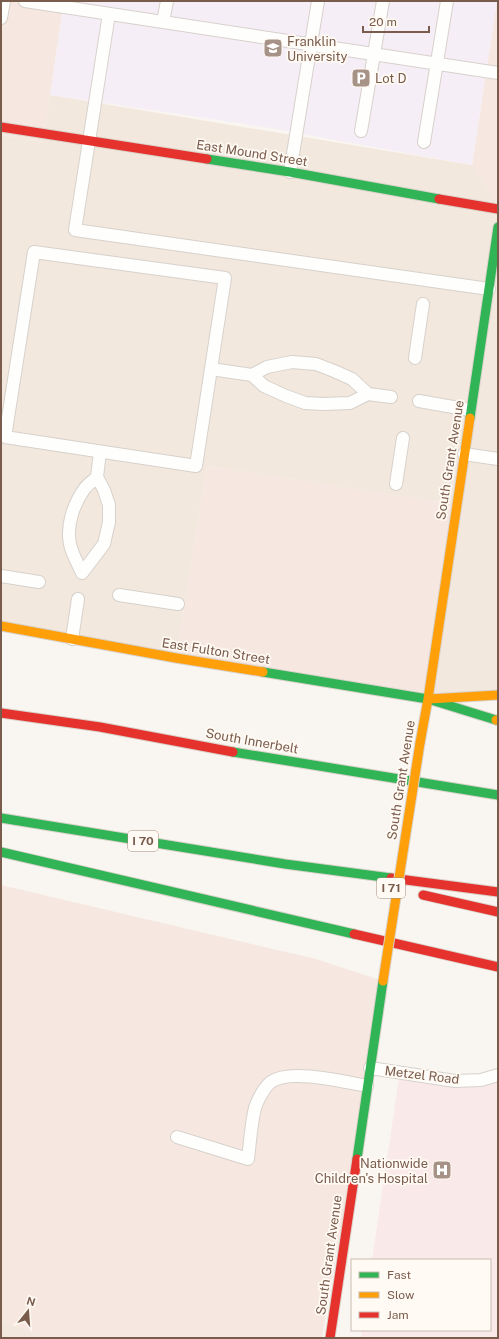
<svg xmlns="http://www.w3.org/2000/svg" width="499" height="1339" font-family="'Public Sans',sans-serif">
	<rect width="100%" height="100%" fill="#f9f5f0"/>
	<path fill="#f2e8de" d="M 50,95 L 472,165 L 498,203 L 498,695 L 428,699 L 453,504 L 207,466 L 176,658 L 1,626 L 1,135 L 43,142 Z
		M 1,1320 L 49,1338 L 1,1338 Z"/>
	<path fill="#f6e8e1" d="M 1,1 L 64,1 L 43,142 L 1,135 Z
		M 497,1 L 498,1 L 498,203 L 472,165 Z
		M 207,466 L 454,504 L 428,699 L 176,658 Z
		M 1,885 L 316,959 L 383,981 L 322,1338 L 49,1338 L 1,1320 Z"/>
	<path fill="#f6eef6" d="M 64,1 L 497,1 L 472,165 L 259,126 L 50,95 Z"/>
	<path fill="#fae9e9" d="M 400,1072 L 455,1081 L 498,1075 L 498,1338 L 361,1338 L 362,1330 L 490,1330 L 490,1260 L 372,1260 Z"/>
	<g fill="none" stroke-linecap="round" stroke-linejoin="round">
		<g stroke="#d7d1cb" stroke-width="14">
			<path id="lane" d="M 25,1 L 498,73
				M 109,14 L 75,230 L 489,289
				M 1,18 L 4,1
				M 163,22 L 167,1
				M 361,131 L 383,1
				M 424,142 L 447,1
				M 290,172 L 318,1
				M 34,252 L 225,278 L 196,466 L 5,437 Z
				M 415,358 L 423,304
				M 211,369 L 252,375 L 267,367 L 292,362 L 316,364 L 334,371 L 352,379 L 368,394 L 350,403 L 323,404 L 305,403 L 286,396 L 264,386 L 252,375
				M 368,394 L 391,397
				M 419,401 L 470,410
				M 464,454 L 498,459
				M 97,477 C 93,481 88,484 85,488 C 74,503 66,525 70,544 C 72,554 78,564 82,573 L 104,544 L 109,522 L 109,505 L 104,490 L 97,477 L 100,452
				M 396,484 L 403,438
				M 1,576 L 39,582
				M 119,595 L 178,604
				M 72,639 L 78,599
				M 370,1068 L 455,1081 L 481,1080 L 498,1075
				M 177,1137 L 248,1159 C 250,1143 251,1124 255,1108 C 257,1101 265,1086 271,1082 C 289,1068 345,1082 367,1086"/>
		</g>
		<g stroke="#d9d2cb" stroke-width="11">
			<path id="fast" d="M 207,159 L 290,172 L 439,199
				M 470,418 L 498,227
				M 263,672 L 428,699 L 496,720
				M 233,752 L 498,795
				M 1,818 L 285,864 L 391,878
				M 1,852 L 354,934
				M 357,1159 L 383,981"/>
		</g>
		<g stroke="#d9d2cb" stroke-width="11">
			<path id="slow" d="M 1,626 L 176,658 L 263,672
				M 429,699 L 498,695
				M 496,720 L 498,720
				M 420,743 L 428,699 L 470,418"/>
		</g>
		<g stroke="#d9d2cb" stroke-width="11">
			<path id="jam" d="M 1,127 L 207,159
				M 439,199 L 498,209
				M 1,713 L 100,727 L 233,752
				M 391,878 L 498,892
				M 423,895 L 498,912
				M 354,934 L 498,967
				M 330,1338 L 357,1159"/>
		</g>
		<use href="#lane" stroke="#fefefd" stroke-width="12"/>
		<use href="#fast" stroke="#30b455" stroke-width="9"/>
		<use href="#slow" stroke="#ff9f0a" stroke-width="9"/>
		<use href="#jam" stroke="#e5322d" stroke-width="9"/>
		<g stroke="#d9d2cb" stroke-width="11" stroke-linecap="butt">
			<path id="slow-bridge" d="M 383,981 L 420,743"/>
		</g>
		<use href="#slow-bridge" stroke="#ff9f0a" stroke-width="9"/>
	</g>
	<defs>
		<g id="university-square" transform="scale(1)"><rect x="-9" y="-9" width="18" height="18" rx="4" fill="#a69286" stroke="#fffaf3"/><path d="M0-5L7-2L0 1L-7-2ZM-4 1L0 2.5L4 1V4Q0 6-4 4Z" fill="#fff"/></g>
		<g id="parking-square" transform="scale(1)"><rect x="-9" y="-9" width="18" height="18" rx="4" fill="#a69286" stroke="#fffaf3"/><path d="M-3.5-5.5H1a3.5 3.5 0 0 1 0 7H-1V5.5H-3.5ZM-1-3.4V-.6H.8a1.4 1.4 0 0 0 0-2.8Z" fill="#fff"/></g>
		<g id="hospital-square" transform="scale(1)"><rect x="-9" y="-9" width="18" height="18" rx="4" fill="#a69286" stroke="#fffaf3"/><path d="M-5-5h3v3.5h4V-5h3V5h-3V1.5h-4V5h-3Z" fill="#fff"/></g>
	</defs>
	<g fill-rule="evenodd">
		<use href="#university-square" x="273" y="48"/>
		<use href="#parking-square" x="361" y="78"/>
		<use href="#hospital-square" x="442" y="1170"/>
	</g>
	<g text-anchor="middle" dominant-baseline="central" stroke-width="3.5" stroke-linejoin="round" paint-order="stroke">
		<g fill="#fffaf3" stroke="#a28b7f" stroke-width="1">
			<rect x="128" y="831" width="30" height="20" rx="3"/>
			<rect x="377" y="878" width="28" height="20" rx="3"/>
		</g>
		<g font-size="12" font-weight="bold" fill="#7a5c4d">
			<text x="143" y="841">I 70</text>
			<text x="391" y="888">I 71</text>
		</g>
		<g font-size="13" fill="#7a5c4d" stroke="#fffaf3" text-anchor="start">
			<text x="287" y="41">Franklin<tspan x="287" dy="15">University</tspan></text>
			<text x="375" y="78">Lot D</text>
			<text x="428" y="1163" text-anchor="end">Nationwide<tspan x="428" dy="15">Children's Hospital</tspan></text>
		</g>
		<g font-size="13" fill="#7a5c4d" stroke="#fffaf3">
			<text transform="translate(252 153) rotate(9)">East Mound Street</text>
			<text transform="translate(450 460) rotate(-81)">South Grant Avenue</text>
			<text transform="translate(216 651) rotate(9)">East Fulton Street</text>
			<text transform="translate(252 741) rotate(10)">South Innerbelt</text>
			<text transform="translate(401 780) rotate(-81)">South Grant Avenue</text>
			<text transform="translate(422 1075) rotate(7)">Metzel Road</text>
			<text transform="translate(329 1255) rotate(-82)">South Grant Avenue</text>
		</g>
	</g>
	<rect width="499" height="1339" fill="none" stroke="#7a5c4d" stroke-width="4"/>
	<rect x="351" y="1259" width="140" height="72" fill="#fffaf3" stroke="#cabbb1"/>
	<rect x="359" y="1272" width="20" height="6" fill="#30b455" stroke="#cabbb1"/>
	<text x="387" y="1279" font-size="12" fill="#7a5c4d">Fast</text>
	<rect x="359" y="1292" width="20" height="6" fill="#ff9f0a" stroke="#cabbb1"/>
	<text x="387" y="1299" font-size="12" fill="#7a5c4d">Slow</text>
	<rect x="359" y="1312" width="20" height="6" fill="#e5322d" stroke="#cabbb1"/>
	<text x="387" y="1319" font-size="12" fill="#7a5c4d">Jam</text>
	<g transform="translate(28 1311) rotate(17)" stroke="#fffaf3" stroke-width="3" paint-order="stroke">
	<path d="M0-3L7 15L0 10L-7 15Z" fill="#7a5c4d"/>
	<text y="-6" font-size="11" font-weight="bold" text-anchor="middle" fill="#7a5c4d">N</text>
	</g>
	<path d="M363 26v6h66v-6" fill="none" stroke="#7a5c4d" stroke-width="2"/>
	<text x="369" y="26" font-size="12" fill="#7a5c4d" stroke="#fffaf3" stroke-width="3" paint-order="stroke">20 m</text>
</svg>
